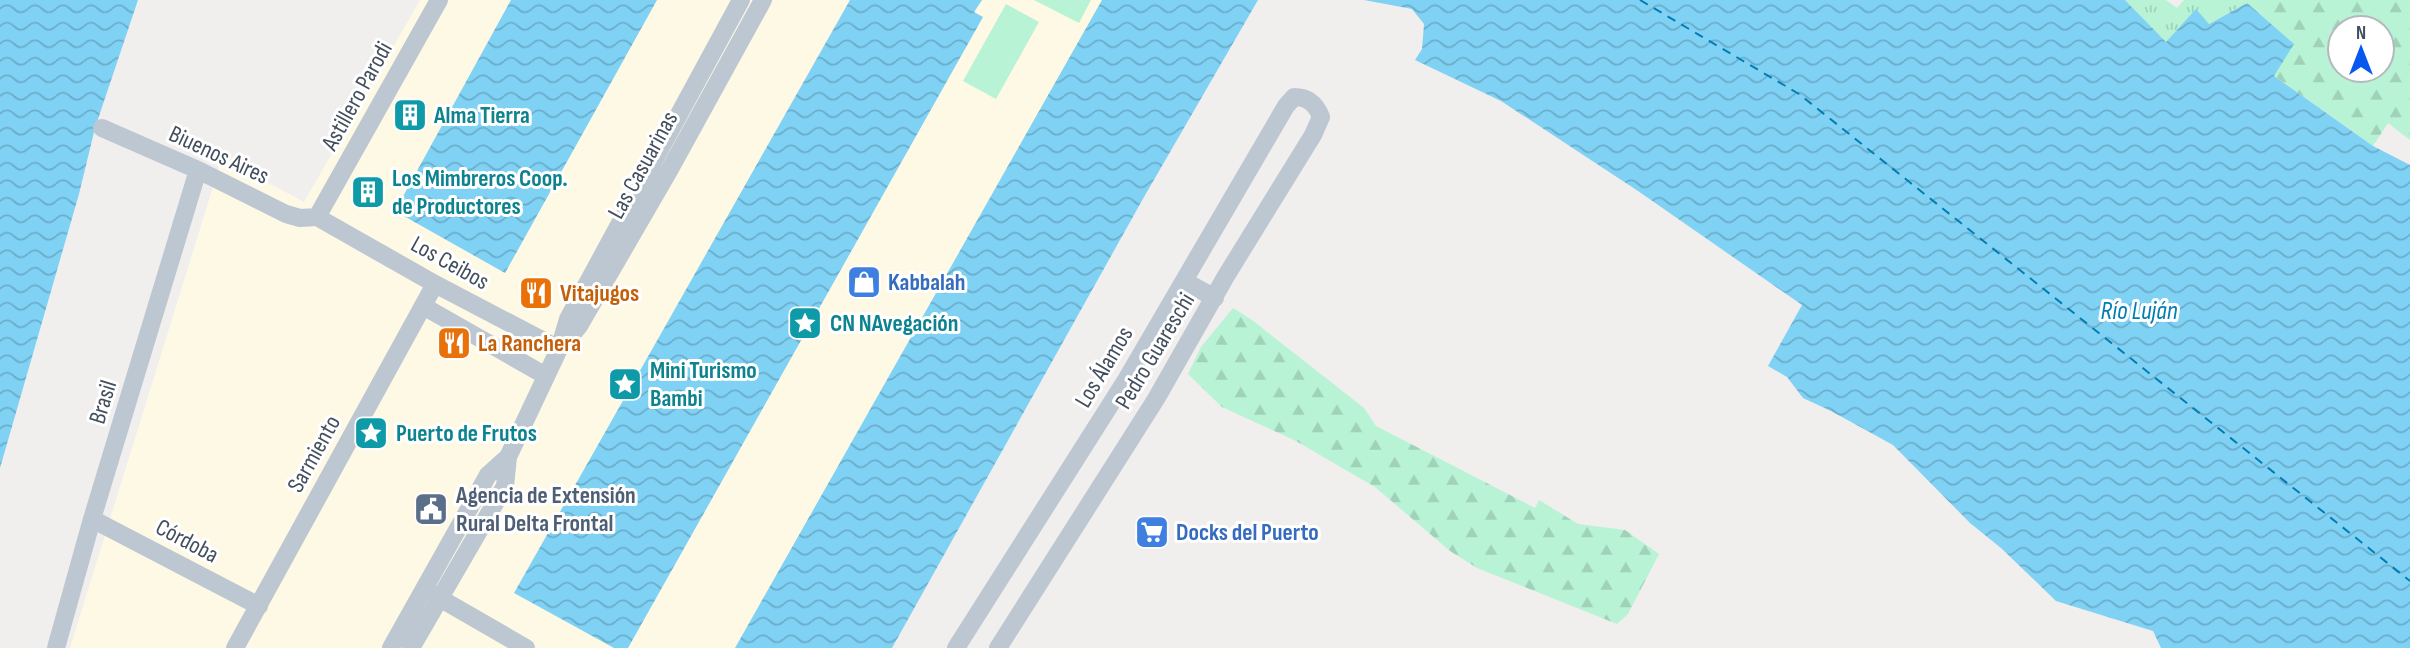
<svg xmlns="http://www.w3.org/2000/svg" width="2410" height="648" font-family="'Sofia Sans Condensed',sans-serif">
	<defs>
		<pattern id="grass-tufts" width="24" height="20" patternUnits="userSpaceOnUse" patternTransform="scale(1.75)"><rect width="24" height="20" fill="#b7f3d4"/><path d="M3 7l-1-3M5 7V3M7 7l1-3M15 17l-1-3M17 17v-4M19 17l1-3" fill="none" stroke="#9fd2b8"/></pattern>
		<pattern id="forest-firs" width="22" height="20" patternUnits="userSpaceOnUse" patternTransform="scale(1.75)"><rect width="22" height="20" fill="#b7f3d4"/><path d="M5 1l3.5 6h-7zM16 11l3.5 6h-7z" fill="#9fd2b8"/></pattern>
		<pattern id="water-waves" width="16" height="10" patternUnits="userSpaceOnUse" patternTransform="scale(1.75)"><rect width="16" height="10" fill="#80d2f5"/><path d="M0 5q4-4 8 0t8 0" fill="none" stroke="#6aadca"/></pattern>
	</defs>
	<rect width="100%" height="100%" fill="#f1eeee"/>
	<path fill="#fef9e5" d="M 420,0 L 511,0 L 395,211 L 505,273 L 657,0 L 850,0 L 515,593 L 614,648 L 70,648 L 222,158 L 304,202 Z
		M 982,0 L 1102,0 L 735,648 L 628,648 L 983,17 L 974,13 Z"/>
	<path fill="url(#grass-tufts)" d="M 2125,0 L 2166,0 L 2177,8 L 2184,0 L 2240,0 L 2247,3 L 2208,24 L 2196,10 L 2166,42 Z"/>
	<path fill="url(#forest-firs)" fill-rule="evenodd" d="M 2240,0 L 2410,0 L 2410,140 L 2388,123 L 2373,146 L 2274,76 L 2247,3 ZM 2340,28 L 2382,28 L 2382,70 L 2340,70 Z
		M 1233,308 L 1252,320 L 1364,408 L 1376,426 L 1535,508 L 1539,500 L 1578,524 L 1625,530 L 1659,554 L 1628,614 L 1617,624 L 1477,568 L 1450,551 L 1375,487 L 1296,441 L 1222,407 L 1188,374 L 1201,347 Z"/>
	<path fill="#b7f3d4" d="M 1034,0 L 1091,0 L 1079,23 Z
		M 1006,4 L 1039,22 L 996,99 L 963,81 Z"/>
	<path fill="url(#water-waves)" d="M 0,0 L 138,0 L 95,128 L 79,194 L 0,468 Z
		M 511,0 L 657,0 L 505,273 L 395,211 Z
		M 850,0 L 982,0 L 974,12 L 983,17 L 628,648 L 614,648 L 514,593 Z
		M 1102,0 L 1258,0 L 1144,197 L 892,648 L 735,648 Z
		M 1364,0 L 2125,0 L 2166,42 L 2196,9 L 2209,24 L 2247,3 L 2294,44 L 2274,76 L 2373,146 L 2410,165 L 2410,648 L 2161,648 L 2153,631 L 2056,601 L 2001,548 L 1970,523 L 1893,445 L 1831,411 L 1803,398 L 1787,377 L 1768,366 L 1802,305 L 1638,191 L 1501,101 L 1415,60 L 1422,49 L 1424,24 L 1412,9 Z"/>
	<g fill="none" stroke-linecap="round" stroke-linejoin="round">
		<path stroke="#007eb4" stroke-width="2" stroke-dasharray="9 7" stroke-linecap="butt" d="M 1640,0 L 1799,94 L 2410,581"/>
		<path stroke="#bdc7d2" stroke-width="18" d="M 102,128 L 198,170 L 286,214 L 300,218 L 317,217
			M 317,217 L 435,284 L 559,349
			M 317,217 L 439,0
			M 1184,281 L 1215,298
			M 423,306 L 546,376
			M 564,344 L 579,326 L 670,169 L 763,0
			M 92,519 L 259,606
			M 429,592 L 526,648
			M 56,648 L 92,519 L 198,170
			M 235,648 L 435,284
			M 391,648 L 488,475 L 508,457
			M 411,648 L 505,486 L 508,457 L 559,349 L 568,319 L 741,0
			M 956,648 L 1126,380 L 1286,106 L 1294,97 C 1308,97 1316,104 1321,117 L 1313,135 L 1226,276 L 1156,399 L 998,648"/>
	</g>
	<defs>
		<g id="building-square" transform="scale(1.75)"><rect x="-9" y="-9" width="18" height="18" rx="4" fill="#0f9aa8" stroke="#fff"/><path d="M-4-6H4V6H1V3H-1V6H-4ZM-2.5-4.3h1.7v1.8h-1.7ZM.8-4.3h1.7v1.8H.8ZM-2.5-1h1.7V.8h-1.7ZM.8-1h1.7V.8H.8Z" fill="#fff"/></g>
		<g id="shop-square" transform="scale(1.75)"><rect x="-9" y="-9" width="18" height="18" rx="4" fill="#3f7fe0" stroke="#fff"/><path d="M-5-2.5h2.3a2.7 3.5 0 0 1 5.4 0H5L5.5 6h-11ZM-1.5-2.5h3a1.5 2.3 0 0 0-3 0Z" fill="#fff"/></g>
		<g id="restaurant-square" transform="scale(1.75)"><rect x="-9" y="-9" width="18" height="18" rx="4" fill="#e8710a" stroke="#fff"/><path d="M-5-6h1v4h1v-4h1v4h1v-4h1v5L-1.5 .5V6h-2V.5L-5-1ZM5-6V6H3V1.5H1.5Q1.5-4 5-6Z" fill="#fff"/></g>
		<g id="sight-square" transform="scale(1.75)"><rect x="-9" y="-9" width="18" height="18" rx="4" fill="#0f9aa8" stroke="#fff"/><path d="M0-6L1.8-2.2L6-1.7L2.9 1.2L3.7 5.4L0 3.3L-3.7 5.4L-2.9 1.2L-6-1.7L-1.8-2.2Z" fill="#fff"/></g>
		<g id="civic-square" transform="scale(1.75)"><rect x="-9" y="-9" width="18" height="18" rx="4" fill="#5c6f8a" stroke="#fff"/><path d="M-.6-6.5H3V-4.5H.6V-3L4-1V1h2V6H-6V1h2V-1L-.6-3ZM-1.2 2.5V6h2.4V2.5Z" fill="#fff"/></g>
		<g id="supermarket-square" transform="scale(1.75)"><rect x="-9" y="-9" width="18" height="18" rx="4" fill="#3f7fe0" stroke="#fff"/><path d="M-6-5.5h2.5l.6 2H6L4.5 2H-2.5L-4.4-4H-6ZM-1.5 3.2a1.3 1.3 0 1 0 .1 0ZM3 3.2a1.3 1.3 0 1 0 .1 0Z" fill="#fff"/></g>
	</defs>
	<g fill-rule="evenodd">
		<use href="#building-square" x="410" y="115"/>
		<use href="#building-square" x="368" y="192"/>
		<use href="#shop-square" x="864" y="282"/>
		<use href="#restaurant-square" x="536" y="293"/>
		<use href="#sight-square" x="805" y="323"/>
		<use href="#restaurant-square" x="454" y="343"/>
		<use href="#sight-square" x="625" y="384"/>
		<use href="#sight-square" x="371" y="433"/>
		<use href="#civic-square" x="431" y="509"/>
		<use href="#supermarket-square" x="1152" y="532"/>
	</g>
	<g text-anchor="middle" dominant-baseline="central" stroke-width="6" stroke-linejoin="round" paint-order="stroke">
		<g font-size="24" fill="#444f5d" stroke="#fff">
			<text transform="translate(357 96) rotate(-61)">Astillero Parodi</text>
			<text transform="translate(219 155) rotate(25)">Biuenos Aires</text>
			<text transform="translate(643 165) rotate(-61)">Las Casuarinas</text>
			<text transform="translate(450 263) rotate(29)">Los Ceibos</text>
			<text transform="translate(1155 351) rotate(-59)">Pedro Guareschi</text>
			<text transform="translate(1104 367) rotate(-59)">Los Álamos</text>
			<text transform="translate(103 402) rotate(-73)">Brasil</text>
			<text transform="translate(314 454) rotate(-61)">Sarmiento</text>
			<text transform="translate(187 541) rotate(28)">Córdoba</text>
		</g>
		<g font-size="24" font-weight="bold" fill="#0d838f" stroke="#fff" text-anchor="start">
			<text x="434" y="115">Alma Tierra</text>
			<text x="392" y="178">Los Mimbreros Coop.<tspan x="392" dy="28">de Productores</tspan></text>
			<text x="830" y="323">CN NAvegación</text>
			<text x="650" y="370">Mini Turismo<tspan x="650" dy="28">Bambi</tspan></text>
			<text x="396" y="433">Puerto de Frutos</text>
		</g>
		<g font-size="24" font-weight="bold" fill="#366cbe" stroke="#fff" text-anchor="start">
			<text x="888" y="282">Kabbalah</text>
			<text x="1176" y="532">Docks del Puerto</text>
		</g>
		<g font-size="24" font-weight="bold" fill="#c56008" stroke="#fff" text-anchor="start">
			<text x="560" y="293">Vitajugos</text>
			<text x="478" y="343">La Ranchera</text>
		</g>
		<g font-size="24" font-weight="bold" fill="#4e5e75" stroke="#fff" text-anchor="start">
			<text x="456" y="495">Agencia de Extensión<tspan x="456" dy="28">Rural Delta Frontal</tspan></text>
		</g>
		<g font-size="26" font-style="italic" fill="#007eb4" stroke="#fff">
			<text x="2139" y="311">Río Luján</text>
		</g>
	</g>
	<g transform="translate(2361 49)"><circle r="33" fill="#ffffff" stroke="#b4b9be" stroke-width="2"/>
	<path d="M0-5L12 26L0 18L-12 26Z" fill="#0758f1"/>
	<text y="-10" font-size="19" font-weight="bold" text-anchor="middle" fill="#444f5d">N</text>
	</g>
</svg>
